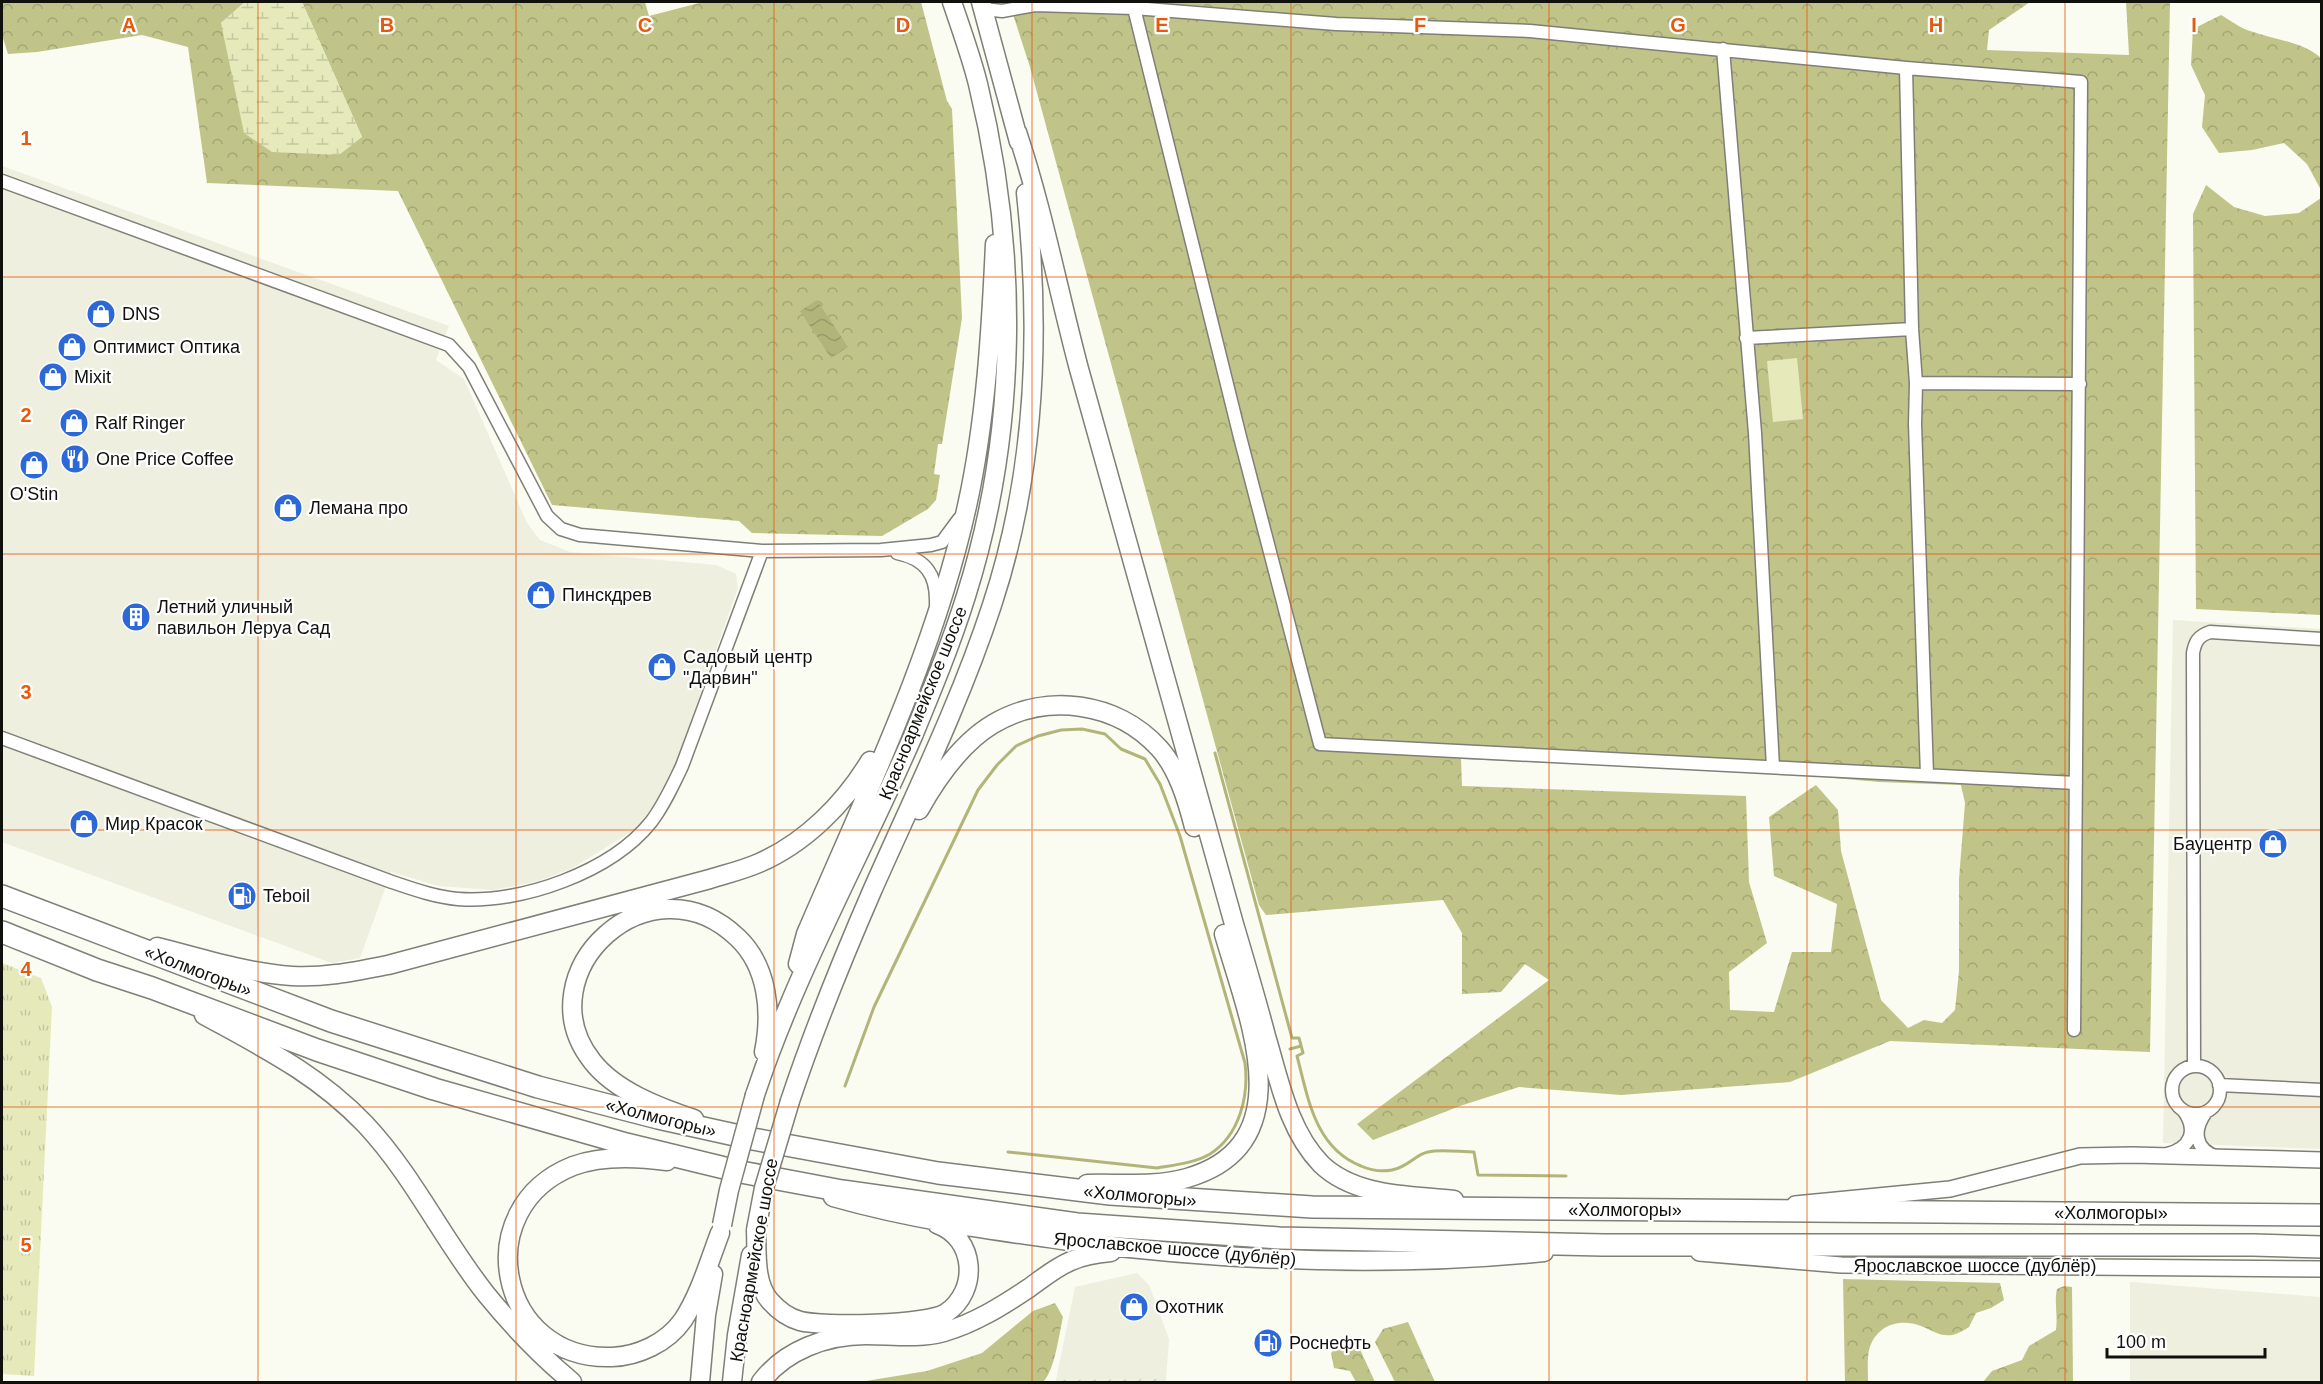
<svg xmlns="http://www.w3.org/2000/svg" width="2323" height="1384" font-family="Helvetica,sans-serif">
	<defs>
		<pattern id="industrial-furrows" width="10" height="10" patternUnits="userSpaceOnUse" patternTransform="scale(1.5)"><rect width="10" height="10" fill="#eeefde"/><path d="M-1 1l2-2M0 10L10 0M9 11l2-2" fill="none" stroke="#cbccbd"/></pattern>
		<pattern id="grass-tufts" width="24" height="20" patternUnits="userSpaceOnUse" patternTransform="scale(1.5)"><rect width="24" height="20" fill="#e6eabb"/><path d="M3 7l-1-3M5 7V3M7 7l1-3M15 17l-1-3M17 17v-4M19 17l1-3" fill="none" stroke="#c4c8a0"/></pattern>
		<pattern id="forest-crowns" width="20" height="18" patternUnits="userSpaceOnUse" patternTransform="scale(1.5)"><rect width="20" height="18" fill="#c0c488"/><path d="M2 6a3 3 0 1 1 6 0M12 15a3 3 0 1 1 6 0" fill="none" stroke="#a4a774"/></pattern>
		<pattern id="wetland-marsh" width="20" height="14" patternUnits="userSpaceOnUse" patternTransform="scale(1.5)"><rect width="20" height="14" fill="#e6eabb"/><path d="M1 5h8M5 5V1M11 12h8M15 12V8" fill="none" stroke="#c4c8a0"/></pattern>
		<pattern id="water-waves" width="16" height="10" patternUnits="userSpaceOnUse" patternTransform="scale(1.5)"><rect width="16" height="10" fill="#b2b57a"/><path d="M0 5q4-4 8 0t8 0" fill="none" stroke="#989b68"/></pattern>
	</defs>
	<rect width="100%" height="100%" fill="#fafbf1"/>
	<path fill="#eeefde" d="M 2,166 L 449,326 L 436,360 L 464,379 L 527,523 L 540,540 L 570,552 L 716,565 L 736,574 L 738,588 L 676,762 L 658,800 L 634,830 L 571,869 L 535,882 L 493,890 L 439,886 L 391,872 L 360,958 L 332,963 L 2,842 Z
		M 2173,620 L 2321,629 L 2321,1149 L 2163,1143 Z
		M 1137,1273 L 1149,1285 L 1169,1339 L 1166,1379 L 1056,1380 L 1075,1287 Z
		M 2130,1282 L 2321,1297 L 2321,1382 L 2130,1382 Z"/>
	<path fill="url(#industrial-furrows)" d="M 1166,1379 L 1166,1382 L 1053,1382 L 1056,1380 Z"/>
	<path fill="url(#grass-tufts)" d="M 2,963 L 41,978 L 52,1007 L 34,1376 L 2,1374 Z"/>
	<path fill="url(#forest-crowns)" fill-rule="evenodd" d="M 2,2 L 245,2 L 221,23 L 362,137 L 302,2 L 645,2 L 649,16 L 703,2 L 921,2 L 947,101 L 952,109 L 962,318 L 942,444 L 938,444 L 934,474 L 940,475 L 936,500 L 928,509 L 882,536 L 752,533 L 739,521 L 552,505 L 398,191 L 207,183 L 188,47 L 142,35 L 37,52 L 8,54 L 2,35 Z
		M 1009,2 L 2030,2 L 1989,30 L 1987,50 L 2129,55 L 2126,2 L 2170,2 L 2150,1052 L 1890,1041 L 1790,1082 L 1621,1095 L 1519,1087 L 1460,1106 L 1373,1140 L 1357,1124 L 1549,980 L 1525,964 L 1501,992 L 1462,994 L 1462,933 L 1443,900 L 1266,915 L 1259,905 L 1030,67 ZM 1461,759 L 1767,772 L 1879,782 L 1961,785 L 1965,803 L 1959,879 L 1959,971 L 1955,1010 L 1942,1023 L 1924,1020 L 1908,1028 L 1881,1000 L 1841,851 L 1838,810 L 1816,785 L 1769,817 L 1774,876 L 1837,904 L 1831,952 L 1792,952 L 1774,1012 L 1730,1010 L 1729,972 L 1767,943 L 1749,882 L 1746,796 L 1462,786 Z
		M 2221,15 C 2230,20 2240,28 2250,31 C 2275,40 2301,41 2321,58 L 2321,190 L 2307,164 L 2284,143 L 2252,150 L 2219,153 L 2202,127 L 2205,95 L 2191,65 L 2193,29 Z
		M 2206,185 L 2234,207 L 2265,216 L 2299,213 L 2321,198 L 2321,615 L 2196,609 L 2193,214 Z
		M 1843,1279 L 2000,1283 L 2004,1300 L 1991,1308 L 1976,1313 L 1969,1327 C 1964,1330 1958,1334 1952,1335 C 1940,1337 1932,1330 1921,1326 C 1899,1318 1876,1325 1869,1350 C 1867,1360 1868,1372 1868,1382 L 1845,1382 Z
		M 2064,1286 L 2072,1287 L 2073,1382 L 1983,1382 L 1992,1371 L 2022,1360 L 2029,1346 L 2056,1330 C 2058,1316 2054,1302 2057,1289 Z
		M 1055,1303 L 1063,1317 C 1059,1334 1055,1370 1043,1382 L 860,1382 L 927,1371 L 982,1353 L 1033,1311 Z
		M 1408,1322 L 1435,1382 L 1395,1382 L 1375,1342 L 1383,1329 Z
		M 1342,1342 L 1357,1343 L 1375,1382 L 1356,1382 L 1350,1371 L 1334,1368 L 1331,1353 Z"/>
	<path fill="url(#wetland-marsh)" d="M 245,2 L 302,2 L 362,137 L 339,155 L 272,152 L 244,133 L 221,23 Z"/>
	<path fill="#e6eabb" d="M 1797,358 L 1803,419 L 1773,422 L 1767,361 Z"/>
	<path fill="url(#water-waves)" d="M 817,300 L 848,347 L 831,358 L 800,311 Z"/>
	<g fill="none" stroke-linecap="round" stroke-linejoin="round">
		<path stroke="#b2b57a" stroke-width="3" d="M 1215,753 L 1292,1038 L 1299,1038 L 1303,1053 L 1297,1056 C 1308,1098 1315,1148 1361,1166 C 1370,1170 1381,1172 1392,1170 C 1408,1167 1416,1154 1428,1152 C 1441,1149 1460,1152 1474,1152 L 1478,1175 L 1566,1176
			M 1290,1049 L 1301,1046
			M 845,1086 L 874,1007 L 978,790 L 997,765 L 1016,746 L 1038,736 L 1061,730 L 1082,729 L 1105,734 L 1121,749 L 1145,759 L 1160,784 L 1180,836 L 1245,1063 C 1249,1095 1240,1135 1210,1154 C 1195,1163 1174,1165 1157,1168 L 1008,1152"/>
		<g stroke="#7f7f77" stroke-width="15">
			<path id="minor" d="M 1134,8 L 1240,437 L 1320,744 L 2076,783
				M 984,9 L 1002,11 L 1035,5 L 1134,8 L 1336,24 L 1530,31 L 1906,68 L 2081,82 L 2074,1030
				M 1723,49 L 1755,433 L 1773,767
				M 1906,68 L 1912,329 L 1916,383 L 1915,424 L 1927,775
				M 2,181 L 449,345 L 469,367 L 547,516 L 561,529 L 580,535 L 762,551 L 881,550 L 931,545 L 942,542 L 959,519
				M 1746,338 L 1912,329
				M 1916,383 L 2080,384
				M 897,553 C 926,559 937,575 936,604
				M 2,738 L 392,882 C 413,889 435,897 458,899 C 521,904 611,872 651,822 C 664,805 673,785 682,766 L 762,551
				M2172 1090a24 24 0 1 1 48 0a24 24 0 1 1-48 0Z
				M 2194,1066 L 2193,653 C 2195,642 2198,636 2210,632 L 2322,639
				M 2219,1085 L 2322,1090
				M 2206,1112 C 2193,1130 2194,1149 2217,1157
				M 2167,1154 C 2191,1148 2198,1130 2183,1110"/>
		</g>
		<g stroke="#7f7f77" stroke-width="18">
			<path id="tertiary" d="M 1795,1204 L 1950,1189 L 2080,1156 L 2132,1155 L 2322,1160
				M 1699,1253 L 1841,1265 L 2322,1269"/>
		</g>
		<g stroke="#7f7f77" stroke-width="21">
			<path id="secondary" d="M 981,2 L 1019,142
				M 1017,132 C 1043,210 1058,290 1079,369 C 1130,554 1181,739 1234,924 C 1245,961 1256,998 1266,1036 C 1279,1079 1288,1130 1321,1164 C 1355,1197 1410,1195 1454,1200
				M 919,810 C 937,778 961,743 993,724 C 1047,692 1117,702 1159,748 C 1178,769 1187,800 1194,827
				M 157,947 C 201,958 247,973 292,976 C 325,978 357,971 388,965 L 710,879 C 726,874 743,870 759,863 C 805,843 844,804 870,761
				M 798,964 L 806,934 C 866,794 934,655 967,506 C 986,420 991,331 995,244
				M 204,1015 C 264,1048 317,1074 365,1124 C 413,1175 443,1240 486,1294 C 512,1326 541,1356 572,1382
				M 755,1095 C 796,971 861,856 913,736 C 932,690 951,644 966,596 C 1018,431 1019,252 978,84 C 971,56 961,29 952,2
				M 790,1101 C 814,1029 842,960 872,891 C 914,796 960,703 992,605 C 1036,472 1041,330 1026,193
				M 694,1119 C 660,1108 615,1091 592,1061 C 523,973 650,853 738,938 C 768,967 772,1012 764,1052
				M 667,1161 C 637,1157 602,1155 573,1166 C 467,1208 498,1361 612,1357 C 638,1356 667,1343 683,1320 C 700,1294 709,1262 720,1233
				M 1087,1184 C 1119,1183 1156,1187 1187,1178 C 1305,1144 1247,1015 1224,934
				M 833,1197 C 910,1219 989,1230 1069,1241 C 1226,1261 1386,1268 1544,1252
				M 756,1230 C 757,1252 754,1283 770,1301 C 778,1310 789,1318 800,1321 C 823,1327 928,1325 946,1313 C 979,1291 976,1238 937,1224
				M 700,1382 L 706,1315 L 713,1274
				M 732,1382 L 737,1335 L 751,1255
				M 761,1382 C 785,1350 827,1335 866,1335 C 892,1335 919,1339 944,1332 C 975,1323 1002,1306 1029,1288 C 1043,1278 1056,1267 1071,1261 C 1084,1255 1098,1253 1111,1252"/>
		</g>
		<g stroke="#7f7f77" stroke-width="24">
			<path id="trunk" d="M 2,896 L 331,1021 L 538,1087 L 658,1118 L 753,1139 L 938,1173 L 1110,1194 L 1312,1207 L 2322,1215
				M 2,932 L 97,970 L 152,988 L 317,1050 L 434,1089 L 626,1144 L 741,1172 L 842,1191 L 1077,1224 L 1279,1238 L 1603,1245 L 2253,1245 L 2322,1247"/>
		</g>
		<use href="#minor" stroke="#fff" stroke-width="12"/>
		<use href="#tertiary" stroke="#fff" stroke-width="15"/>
		<use href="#secondary" stroke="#fff" stroke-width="18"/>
		<use href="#trunk" stroke="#fff" stroke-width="21"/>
		<g stroke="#7f7f77" stroke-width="21" stroke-linecap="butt">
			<path id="secondary-bridge" d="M 722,1225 L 729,1190 L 755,1095
				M 756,1230 L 764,1188 L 790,1101"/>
		</g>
		<use href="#secondary-bridge" stroke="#fff" stroke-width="18"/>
	</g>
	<path fill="none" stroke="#e8590c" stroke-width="1.5" stroke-opacity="0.55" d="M 258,2 L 258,1382M 516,2 L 516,1382M 774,2 L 774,1382M 1032,2 L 1032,1382M 1291,2 L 1291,1382M 1549,2 L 1549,1382M 1807,2 L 1807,1382M 2065,2 L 2065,1382M 2,277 L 2322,277M 2,554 L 2322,554M 2,830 L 2322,830M 2,1107 L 2322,1107"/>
	<defs>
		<g id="shop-disc" transform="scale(1.5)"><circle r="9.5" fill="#2c69d6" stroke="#fff"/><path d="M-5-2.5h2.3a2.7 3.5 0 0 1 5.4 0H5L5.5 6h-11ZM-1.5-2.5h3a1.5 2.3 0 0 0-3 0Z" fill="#fff"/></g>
		<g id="restaurant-disc" transform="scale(1.5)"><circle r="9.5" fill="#2c69d6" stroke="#fff"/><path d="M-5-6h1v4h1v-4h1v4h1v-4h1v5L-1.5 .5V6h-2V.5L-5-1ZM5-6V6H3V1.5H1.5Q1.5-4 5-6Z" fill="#fff"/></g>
		<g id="building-disc" transform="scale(1.5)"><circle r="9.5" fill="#2c69d6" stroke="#fff"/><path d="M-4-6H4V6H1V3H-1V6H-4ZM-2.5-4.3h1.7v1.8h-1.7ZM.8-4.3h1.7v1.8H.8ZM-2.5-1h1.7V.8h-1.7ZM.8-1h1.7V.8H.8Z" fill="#fff"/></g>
		<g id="fuel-disc" transform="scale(1.5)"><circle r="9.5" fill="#2c69d6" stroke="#fff"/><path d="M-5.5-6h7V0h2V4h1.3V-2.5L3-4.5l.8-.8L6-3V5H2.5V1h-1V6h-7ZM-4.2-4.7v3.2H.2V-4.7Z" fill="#fff"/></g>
	</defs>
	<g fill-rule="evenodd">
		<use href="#shop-disc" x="101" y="314"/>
		<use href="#shop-disc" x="72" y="347"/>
		<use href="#shop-disc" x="53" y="377"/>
		<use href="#shop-disc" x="74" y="423"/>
		<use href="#restaurant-disc" x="75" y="459"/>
		<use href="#shop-disc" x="34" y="465"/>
		<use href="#shop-disc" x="288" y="508"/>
		<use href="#shop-disc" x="541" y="595"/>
		<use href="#building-disc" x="136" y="617"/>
		<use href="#shop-disc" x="662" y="667"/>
		<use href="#shop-disc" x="84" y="824"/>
		<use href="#shop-disc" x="2273" y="844"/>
		<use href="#fuel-disc" x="242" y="896"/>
		<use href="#shop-disc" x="1134" y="1307"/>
		<use href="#fuel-disc" x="1268" y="1343"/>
	</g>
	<g text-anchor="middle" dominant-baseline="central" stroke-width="4.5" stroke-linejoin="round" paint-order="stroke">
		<g font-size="18" fill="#10110d" stroke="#fff" text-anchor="start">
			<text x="122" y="314">DNS</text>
			<text x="93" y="347">Оптимист Оптика</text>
			<text x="74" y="377">Mixit</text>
			<text x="95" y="423">Ralf Ringer</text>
			<text x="96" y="459">One Price Coffee</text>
			<text x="34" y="494" text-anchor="middle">O'Stin</text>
			<text x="309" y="508">Лемана про</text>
			<text x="562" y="595">Пинскдрев</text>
			<text x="157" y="607">Летний уличный<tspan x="157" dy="21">павильон Леруа Сад</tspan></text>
			<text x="683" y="657">Садовый центр<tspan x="683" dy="21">"Дарвин"</tspan></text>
			<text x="105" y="824">Мир Красок</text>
			<text x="2252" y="844" text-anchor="end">Бауцентр</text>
			<text x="263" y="896">Teboil</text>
			<text x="1155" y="1307">Охотник</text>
			<text x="1289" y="1343">Роснефть</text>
		</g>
		<g font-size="18" fill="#10110d" stroke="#fff">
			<text transform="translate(923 703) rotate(-68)">Красноармейское шоссе</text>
			<text transform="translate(198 971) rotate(21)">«Холмогоры»</text>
			<text transform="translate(661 1118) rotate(14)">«Холмогоры»</text>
			<text transform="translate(1140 1196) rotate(5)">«Холмогоры»</text>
			<text x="1625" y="1210">«Холмогоры»</text>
			<text x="2111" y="1213">«Холмогоры»</text>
			<text transform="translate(1175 1249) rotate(5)">Ярославское шоссе (дублёр)</text>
			<text transform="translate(754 1260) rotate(-80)">Красноармейское шоссе</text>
			<text x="1975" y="1266">Ярославское шоссе (дублёр)</text>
		</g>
	</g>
	<g font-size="20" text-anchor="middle" font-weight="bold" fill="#e8590c" stroke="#fff" stroke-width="4.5" stroke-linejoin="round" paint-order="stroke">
		<text x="129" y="32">A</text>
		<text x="387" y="32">B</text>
		<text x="645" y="32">C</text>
		<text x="903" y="32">D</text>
		<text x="1162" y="32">E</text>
		<text x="1420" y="32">F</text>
		<text x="1678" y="32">G</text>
		<text x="1936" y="32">H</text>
		<text x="2194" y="32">I</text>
		<text x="26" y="145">1</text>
		<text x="26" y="422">2</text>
		<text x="26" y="699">3</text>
		<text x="26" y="976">4</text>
		<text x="26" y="1252">5</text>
	</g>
	<rect width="2323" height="1384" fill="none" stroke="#10110d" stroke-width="6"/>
	<path d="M2107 1348v9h158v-9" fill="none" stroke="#10110d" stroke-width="3"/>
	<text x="2116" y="1348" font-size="18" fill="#10110d" stroke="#ffffff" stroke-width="4.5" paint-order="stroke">100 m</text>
</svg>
